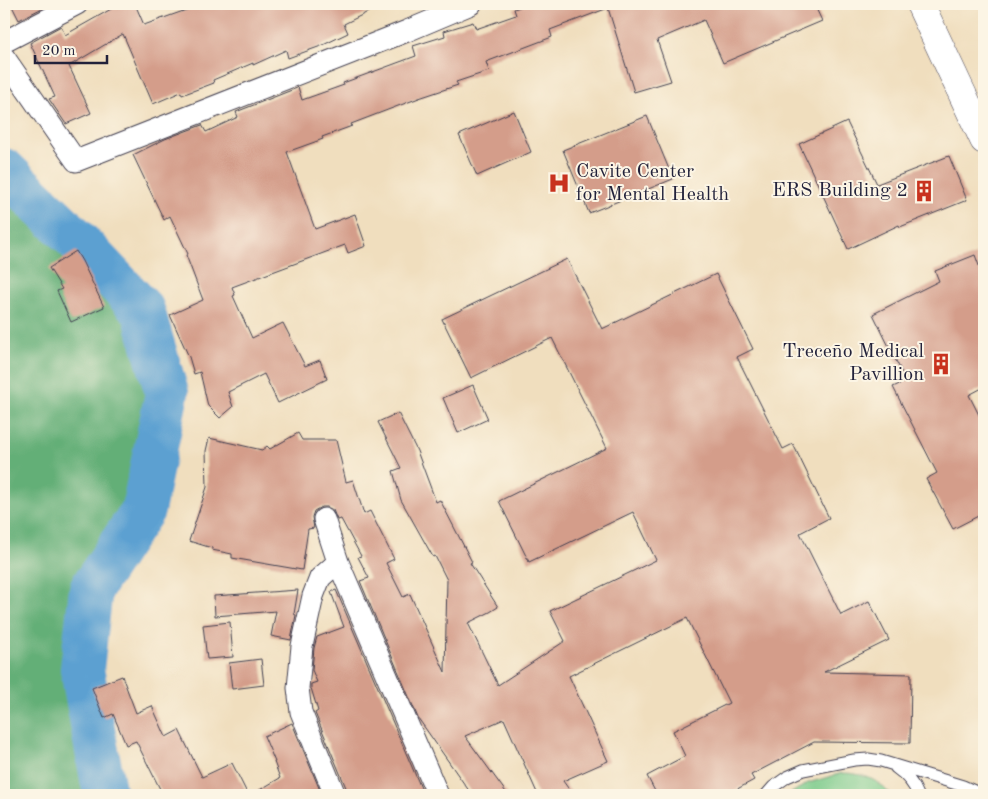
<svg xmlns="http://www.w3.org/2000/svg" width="988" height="799" font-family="'Old Standard TT',serif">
	<rect width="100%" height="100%" fill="#fcf5e5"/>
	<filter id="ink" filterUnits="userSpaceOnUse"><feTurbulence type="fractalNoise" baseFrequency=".02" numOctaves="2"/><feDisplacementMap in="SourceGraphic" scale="10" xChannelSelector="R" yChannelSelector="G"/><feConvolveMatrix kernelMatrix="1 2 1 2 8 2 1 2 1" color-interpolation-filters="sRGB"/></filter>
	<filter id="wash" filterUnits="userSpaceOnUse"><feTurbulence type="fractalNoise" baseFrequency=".0096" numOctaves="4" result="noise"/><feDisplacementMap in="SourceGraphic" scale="20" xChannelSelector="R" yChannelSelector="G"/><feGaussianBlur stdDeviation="1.12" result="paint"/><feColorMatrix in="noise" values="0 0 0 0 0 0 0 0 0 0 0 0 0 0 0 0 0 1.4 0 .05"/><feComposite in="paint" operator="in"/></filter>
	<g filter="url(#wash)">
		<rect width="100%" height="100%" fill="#f0debe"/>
		<path fill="#7bcb8b" stroke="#4e7663" d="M 842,773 C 861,773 879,779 890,795 L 788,795 L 808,783 Z"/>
		<path fill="#64af77" stroke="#436859" d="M 4,157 L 52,198 L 39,204 L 143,310 L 167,393 L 143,510 L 91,589 L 82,669 L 105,795 L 6,795 L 4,784 Z"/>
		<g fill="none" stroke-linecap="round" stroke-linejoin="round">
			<path stroke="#5ca0d1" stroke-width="44" d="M 4,170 L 76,239 L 143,310 L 167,393 L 143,510 L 91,589 L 82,669 L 105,795"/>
		</g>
		<g id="blocks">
			<path fill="#d49d8a" d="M 11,4 L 50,4 L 19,20 Z
				M 120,4 L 135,4 L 144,25 L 189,9 L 186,4 L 384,4 L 344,24 L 348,33 L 321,46 L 288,58 L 286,50 L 253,65 L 253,63 L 213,80 L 214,83 L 182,95 L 181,92 L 153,104 L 123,34 L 69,66 L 91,113 L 66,124 L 49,99 L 55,97 L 30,43 L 61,26 L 65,35 Z
				M 528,4 L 814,4 L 822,21 L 723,63 L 704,20 L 657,40 L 671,81 L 634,92 L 608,8 L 550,30 L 552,37 L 486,62 L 489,71 L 456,82 L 458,85 L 419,98 L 351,124 L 352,126 L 322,137 L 323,139 L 287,152 L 315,229 L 355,214 L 366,246 L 348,253 L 345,245 L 232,287 L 235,295 L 233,296 L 252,338 L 283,323 L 305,366 L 320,360 L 327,379 L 278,403 L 264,374 L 228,392 L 233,407 L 220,418 L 208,406 L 200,372 L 194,374 L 189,357 L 170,315 L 203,300 L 186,255 L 188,254 L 170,216 L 164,220 L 133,155 L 165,139 L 202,125 L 206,132 L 238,117 L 236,112 L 297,88 L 298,87 L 302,100 L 344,85 L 343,83 L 416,56 L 413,46 L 445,36 L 444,31 L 473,22 L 476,29 L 516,15 L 514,9 Z
				M 514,111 L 531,152 L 477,176 L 459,135 Z
				M 647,116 L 673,179 L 589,213 L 563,150 Z
				M 847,122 L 877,184 L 949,156 L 967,200 L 900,227 L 899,225 L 848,249 L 799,144 Z
				M 76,251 L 82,261 L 104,307 L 71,322 L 57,291 L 62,289 L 49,268 Z
				M 975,255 L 984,279 L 984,387 L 969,395 L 984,425 L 984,513 L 953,529 L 926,479 L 937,473 L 893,387 L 906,381 L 873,314 L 939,281 L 935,271 Z
				M 567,259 L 602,329 L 716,274 L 753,349 L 737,357 L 783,449 L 793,444 L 829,518 L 800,533 L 841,615 L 869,601 L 889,640 L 824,672 L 911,674 L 910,743 L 814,742 L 751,775 L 754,780 L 726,795 L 657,795 L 647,776 L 685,756 L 673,731 L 729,703 L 687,618 L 569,676 L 608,761 L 563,781 L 573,795 L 538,795 L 504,719 L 465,736 L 508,795 L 472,795 L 418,718 L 360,581 L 369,578 L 358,557 L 361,556 L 341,519 L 337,520 L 333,510 L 327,507 L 321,507 L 314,511 L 312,517 L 314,528 L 308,529 L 302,570 L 232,558 L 232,554 L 212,550 L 212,548 L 189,541 L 207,487 L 206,451 L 209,438 L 262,450 L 267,446 L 270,449 L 298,433 L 302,440 L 336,440 L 346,482 L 353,480 L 364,514 L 370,511 L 394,559 L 386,563 L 403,597 L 410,594 L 445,672 L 447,580 L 435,556 L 433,557 L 401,500 L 393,471 L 401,468 L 378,422 L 398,413 L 417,451 L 436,502 L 440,500 L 472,562 L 470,563 L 498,607 L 490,612 L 468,623 L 498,685 L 565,641 L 550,611 L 656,560 L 633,512 L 529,562 L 499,501 L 607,448 L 552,338 L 471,378 L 442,319 Z
				M 473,385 L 488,419 L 458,433 L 443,398 Z
				M 298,590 L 294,614 L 296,615 L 291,640 L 271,636 L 276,611 L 215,616 L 214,596 Z
				M 336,590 L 424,795 L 347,795 L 347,790 L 315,713 L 318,711 L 311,688 L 311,684 L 317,682 L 312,670 L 314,648 L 317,637 L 344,627 L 331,592 Z
				M 230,622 L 233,657 L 207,659 L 203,625 Z
				M 261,659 L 264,685 L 232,689 L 229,663 Z
				M 122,676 L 136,713 L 152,706 L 166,737 L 179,730 L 202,777 L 232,763 L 248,795 L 163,795 L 136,741 L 126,745 L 113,714 L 104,718 L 92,688 Z
				M 292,723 L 322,795 L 251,795 L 280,778 L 274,762 L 275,762 L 264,736 Z"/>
		</g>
	</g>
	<g filter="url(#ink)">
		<use href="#blocks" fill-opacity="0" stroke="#413e4f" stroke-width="1"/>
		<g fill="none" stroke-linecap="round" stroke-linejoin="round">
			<g stroke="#413e4f" stroke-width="13">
				<path id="lane" d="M 896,768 C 906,775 914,784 918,795
					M 766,795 L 773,787 L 787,777 L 803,770 L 854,760 L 868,759 L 881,761 L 963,786 L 983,795"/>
			</g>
			<g stroke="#413e4f" stroke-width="23">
				<path id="street" d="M 4,42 L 77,4
					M 4,57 L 76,161 L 407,31 L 471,4
					M 324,519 L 338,562 L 438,795
					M 335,795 L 301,712 L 298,688 L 302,646 L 313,596 L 320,578 L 338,562"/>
			</g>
			<g stroke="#413e4f" stroke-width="29">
				<path id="primary" d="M 920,4 L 984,140"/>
			</g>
			<use href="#lane" stroke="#fff" stroke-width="11"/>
			<use href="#street" stroke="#fff" stroke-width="21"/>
			<use href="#primary" stroke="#fff" stroke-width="28"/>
		</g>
	</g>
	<defs>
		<g id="hospital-bare" transform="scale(1.725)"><path d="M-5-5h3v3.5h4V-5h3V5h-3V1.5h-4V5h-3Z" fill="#c8321e" stroke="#fcf5e5" stroke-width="2.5" paint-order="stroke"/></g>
		<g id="building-bare" transform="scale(1.725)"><path d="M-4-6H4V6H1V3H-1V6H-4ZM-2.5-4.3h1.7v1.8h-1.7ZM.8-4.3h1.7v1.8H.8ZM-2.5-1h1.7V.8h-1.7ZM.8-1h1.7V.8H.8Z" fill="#c8321e" stroke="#fcf5e5" stroke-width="2.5" paint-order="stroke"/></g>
	</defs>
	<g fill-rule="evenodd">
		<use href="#hospital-bare" x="559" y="183"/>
		<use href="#building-bare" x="924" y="191"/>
		<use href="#building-bare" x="941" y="364"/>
	</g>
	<g text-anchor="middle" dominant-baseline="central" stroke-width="4" stroke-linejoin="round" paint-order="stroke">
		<g font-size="20" fill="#22223b" stroke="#fcf5e5" text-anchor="end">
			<text x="576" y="172" text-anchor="start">Cavite Center<tspan x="576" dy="23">for Mental Health</tspan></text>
			<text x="908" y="191">ERS Building 2</text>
			<text x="924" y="352">Treceño Medical<tspan x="924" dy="23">Pavillion</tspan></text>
		</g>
	</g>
	<rect width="988" height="799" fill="none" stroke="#fcf5e5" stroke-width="20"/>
	<path d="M35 55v8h72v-8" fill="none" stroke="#22223b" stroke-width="2.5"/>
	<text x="42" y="55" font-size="15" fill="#22223b" stroke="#fcf5e5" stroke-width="4" paint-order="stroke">20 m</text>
</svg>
